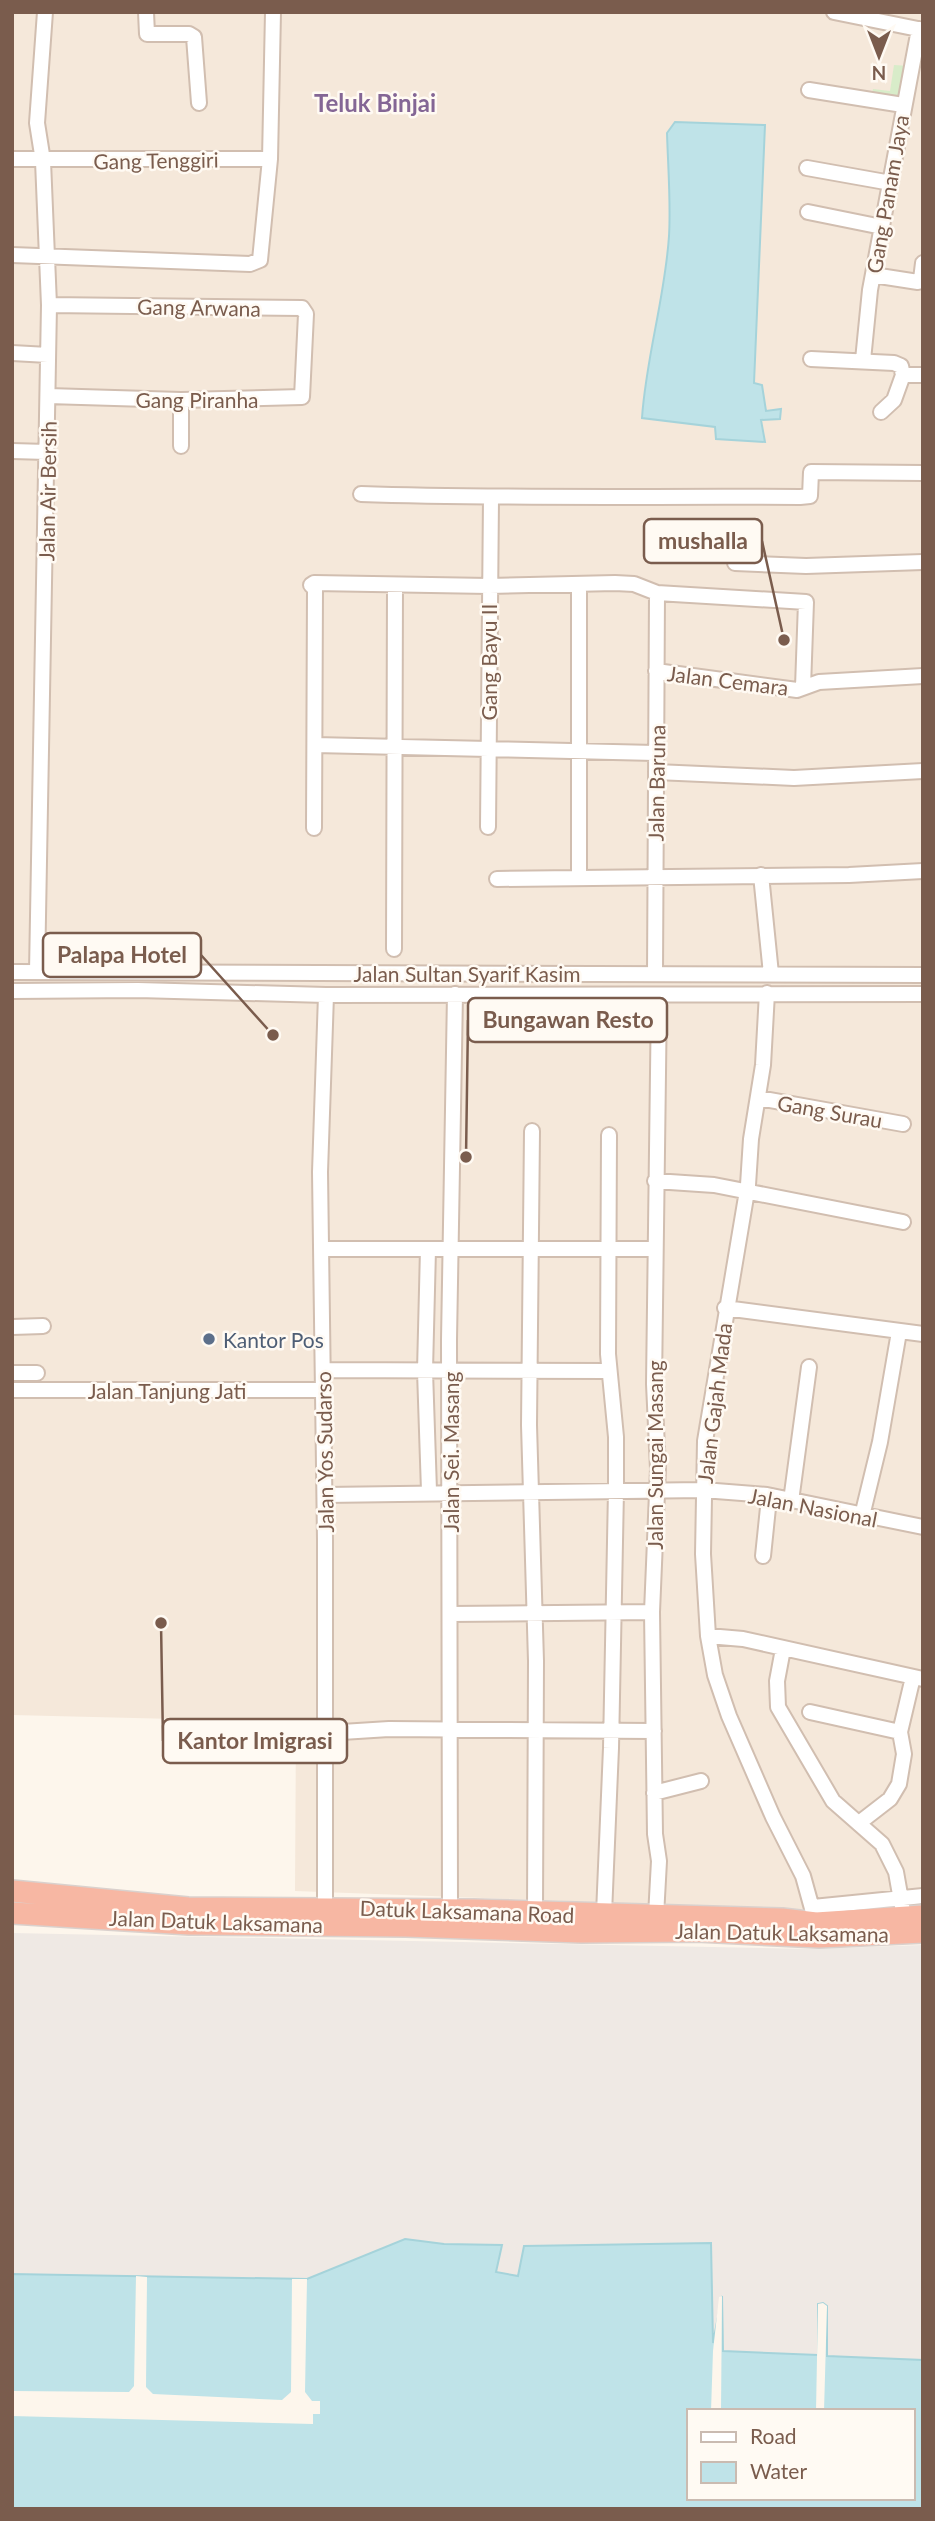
<svg xmlns="http://www.w3.org/2000/svg" width="935" height="2521" font-family="Lato,sans-serif">
	<rect width="100%" height="100%" fill="#fdf6ec"/>
	<path fill="#f5e8da" d="M 12,12 L 923,12 L 923,1902 L 837,1911 L 295,1891 L 296,1722 L 12,1715 Z"/>
	<path fill="#efe9e4" d="M 12,1933 L 811,1949 L 923,1945 L 923,2360 L 827,2356 L 827,2306 L 818,2304 L 818,2356 L 723,2351 L 722,2296 L 713,2351 L 710,2243 L 518,2276 L 496,2272 L 501,2245 L 444,2244 L 405,2239 L 307,2279 L 12,2274 Z"/>
	<path fill="#d8ecc9" d="M 894,65 L 909,66 L 901,103 L 871,98 L 873,89 L 890,91 Z"/>
	<path fill="#bfe3e8" stroke="#a5d3da" stroke-width="2" fill-rule="evenodd" d="M 675,122 L 765,125 L 754,383 L 762,385 L 766,411 L 781,409 L 780,419 L 761,420 L 765,442 L 716,439 L 715,427 L 642,418 C 646,357 665,298 669,236 C 671,203 668,167 667,133 Z
		M 405,2239 L 444,2244 L 502,2245 L 496,2272 L 518,2276 L 524,2246 L 711,2243 L 713,2343 L 722,2296 L 723,2351 L 818,2355 L 818,2304 L 823,2303 L 827,2306 L 827,2356 L 923,2360 L 923,2509 L 12,2509 L 12,2274 L 307,2279 ZM 688,2411 L 912,2411 L 912,2498 L 688,2498 Z"/>
	<path fill="#fdf6ec" d="M 136,2276 L 147,2277 L 146,2387 L 153,2394 L 282,2400 L 291,2392 L 292,2279 L 307,2279 L 305,2392 L 312,2401 L 320,2401 L 320,2414 L 313,2414 L 313,2424 L 12,2416 L 12,2391 L 129,2392 L 134,2386 Z
		M 722,2296 L 721,2411 L 711,2411 L 713,2351 L 719,2297 Z
		M 823,2303 L 827,2306 L 824,2411 L 816,2411 L 818,2304 Z"/>
	<g fill="none" stroke-linecap="round" stroke-linejoin="round">
		<g stroke="#d1beb0" stroke-width="18">
			<path id="minor" d="M 146,12 L 147,34 L 189,34 L 194,37 L 199,103
				M 834,12 L 923,30
				M 809,90 L 903,105
				M 12,159 L 270,159
				M 807,168 L 891,183
				M 808,212 L 882,227
				M 12,255 L 250,264 L 260,260 L 270,159 L 273,12
				M 873,275 L 918,282 L 921,279 L 923,263
				M 12,353 L 48,355
				M 811,359 L 894,363 L 901,366 L 903,375 L 923,375
				M 863,360 L 870,290 L 919,29
				M 48,396 L 181,400 L 302,397 L 306,314 L 302,308 L 49,305
				M 881,412 L 894,400 L 903,375
				M 181,446 L 181,400
				M 12,451 L 47,452
				M 361,494 C 507,499 654,496 800,497 L 810,496 L 811,472 L 923,473
				M 735,563 L 806,566 L 923,562
				M 656,671 L 797,690 L 819,682 L 923,676
				M 315,745 L 655,753
				M 656,772 L 794,778 L 923,771
				M 488,827 L 491,498
				M 314,828 L 315,589 L 311,585 L 314,583 L 489,586 L 615,583 L 634,584 L 657,593 L 806,602 L 803,687
				M 761,875 L 771,974
				M 579,876 L 579,584
				M 497,879 L 849,875 L 923,871
				M 394,949 L 395,585
				M 12,972 L 923,975
				M 37,972 L 49,305 L 43,161 L 37,123 L 45,12
				M 655,974 L 657,593
				M 12,991 L 138,990 L 326,995 L 923,994
				M 767,993 L 763,1065 L 751,1139 L 748,1185 L 705,1441 L 703,1554 L 708,1636 L 715,1675 L 729,1716 L 773,1817 L 803,1876 L 816,1923
				M 758,1098 L 903,1124
				M 532,1131 L 529,1425 L 536,1661 L 535,1912
				M 655,1181 L 714,1185 L 903,1222
				M 321,1249 L 655,1249
				M 428,1249 L 425,1371 L 429,1491
				M 725,1308 L 923,1334
				M 12,1327 L 43,1326
				M 323,1370 L 609,1371
				M 12,1373 L 37,1373
				M 12,1390 L 322,1390
				M 325,1495 L 703,1490 L 767,1495 L 923,1527
				M 791,1501 L 809,1367
				M 862,1516 L 880,1442 L 899,1332
				M 763,1556 L 769,1498
				M 450,1614 L 652,1612
				M 708,1636 L 743,1639 L 923,1679
				M 783,1649 L 777,1681 L 778,1707 L 833,1801 L 882,1844 L 896,1872 L 904,1917
				M 810,1712 L 900,1732
				M 326,1733 L 389,1729 L 654,1731
				M 654,1793 L 701,1781
				M 859,1823 L 890,1799 L 899,1784 L 904,1754 L 900,1732 L 913,1677
				M 813,1907 L 923,1896
				M 325,1909 L 325,1540 L 320,1172 L 326,995
				M 450,1910 L 449,1340 L 455,994
				M 604,1914 L 611,1748 L 616,1490 L 616,1437 L 608,1354 L 609,1135
				M 656,1916 L 659,1861 L 655,1834 L 652,1612 L 658,1469 L 654,1384 L 659,995"/>
		</g>
		<g stroke="#dad1cd" stroke-width="24">
			<path id="highway" d="M 12,1891 L 188,1908 L 474,1910 L 782,1919 L 816,1923 L 923,1916
				M 12,1913 L 189,1924 L 406,1926 L 581,1932 L 697,1931 L 819,1937 L 923,1932"/>
		</g>
		<use href="#minor" stroke="#fff" stroke-width="14"/>
		<use href="#highway" stroke="#f7b7a3" stroke-width="21"/>
	</g>
	<circle fill="#5c6f8a" stroke="#fffaf3" stroke-width="2.5" cx="209" cy="1339" r="7"/>
	<g text-anchor="middle" dominant-baseline="central" stroke-width="5" stroke-linejoin="round" paint-order="stroke">
		<g font-size="21" fill="#7a5c4d" stroke="#fffaf3">
			<text transform="translate(156 160) rotate(-1)">Gang Tenggiri</text>
			<text transform="translate(887 194) rotate(-80)">Gang Panam Jaya</text>
			<text transform="translate(199 307) rotate(1)">Gang Arwana</text>
			<text x="197" y="399">Gang Piranha</text>
			<text transform="translate(47 491) rotate(-89)">Jalan Air Bersih</text>
			<text transform="translate(488 662) rotate(-90)">Gang Bayu II</text>
			<text transform="translate(728 680) rotate(7)">Jalan Cemara</text>
			<text transform="translate(656 783) rotate(-89)">Jalan Baruna</text>
			<text x="467" y="973">Jalan Sultan Syarif Kasim</text>
			<text transform="translate(830 1111) rotate(10)">Gang Surau</text>
			<text x="167" y="1390">Jalan Tanjung Jati</text>
			<text transform="translate(714 1403) rotate(-83)">Jalan Gajah Mada</text>
			<text transform="translate(324 1452) rotate(-91)">Jalan Yos Sudarso</text>
			<text transform="translate(450 1452) rotate(-90)">Jalan Sei. Masang</text>
			<text transform="translate(654 1455) rotate(-90)">Jalan Sungai Masang</text>
			<text transform="translate(813 1507) rotate(11)">Jalan Nasional</text>
			<text transform="translate(467 1911) rotate(2)">Datuk Laksamana Road</text>
			<text transform="translate(216 1921) rotate(2)">Jalan Datuk Laksamana</text>
			<text transform="translate(782 1932) rotate(1)">Jalan Datuk Laksamana</text>
		</g>
		<g font-size="21" fill="#4e5e75" stroke="#fffaf3" text-anchor="start">
			<text x="223" y="1339">Kantor Pos</text>
		</g>
		<g font-size="24" font-weight="bold" fill="#846695" stroke="#fffaf3">
			<text x="375" y="102">Teluk Binjai</text>
		</g>
	</g>
	<path fill="none" stroke="#7a5c4d" stroke-width="2.5" d="M784 640L762 541M273 1035L201 955M466 1157L468 1020M161 1623L163 1741"/>
	<g fill="#7a5c4d" stroke="#fffaf3" stroke-width="2.5">
		<circle cx="784" cy="640" r="7"/>
		<circle cx="273" cy="1035" r="7"/>
		<circle cx="466" cy="1157" r="7"/>
		<circle cx="161" cy="1623" r="7"/>
	</g>
	<g fill="#fffaf3" stroke="#7a5c4d" stroke-width="2.5">
		<rect x="644" y="519" width="118" height="44" rx="7"/>
		<rect x="43" y="933" width="158" height="44" rx="7"/>
		<rect x="468" y="998" width="199" height="44" rx="7"/>
		<rect x="163" y="1719" width="184" height="44" rx="7"/>
	</g>
	<g font-size="23" text-anchor="middle" font-weight="bold" fill="#7a5c4d">
		<text x="703" y="549">mushalla</text>
		<text x="122" y="963">Palapa Hotel</text>
		<text x="568" y="1028">Bungawan Resto</text>
		<text x="255" y="1749">Kantor Imigrasi</text>
	</g>
	<rect width="935" height="2521" fill="none" stroke="#7a5c4d" stroke-width="28"/>
	<rect x="687" y="2409" width="228" height="91" fill="#fffaf3" stroke="#cabbb1" stroke-width="2"/>
	<rect x="701" y="2432" width="35" height="10" fill="#ffffff" stroke="#cabbb1" stroke-width="2"/>
	<text x="750" y="2444" font-size="21" fill="#7a5c4d">Road</text>
	<rect x="701" y="2462" width="35" height="21" fill="#bfe3e8" stroke="#cabbb1" stroke-width="2"/>
	<text x="750" y="2479" font-size="21" fill="#7a5c4d">Water</text>
	<g transform="translate(879 56) rotate(180)" stroke="#fffaf3" stroke-width="5" paint-order="stroke">
	<path d="M0-5L12 26L0 18L-12 26Z" fill="#7a5c4d"/>
	<text y="-10" font-size="19" font-weight="bold" text-anchor="middle" fill="#7a5c4d">N</text>
	</g>
</svg>
